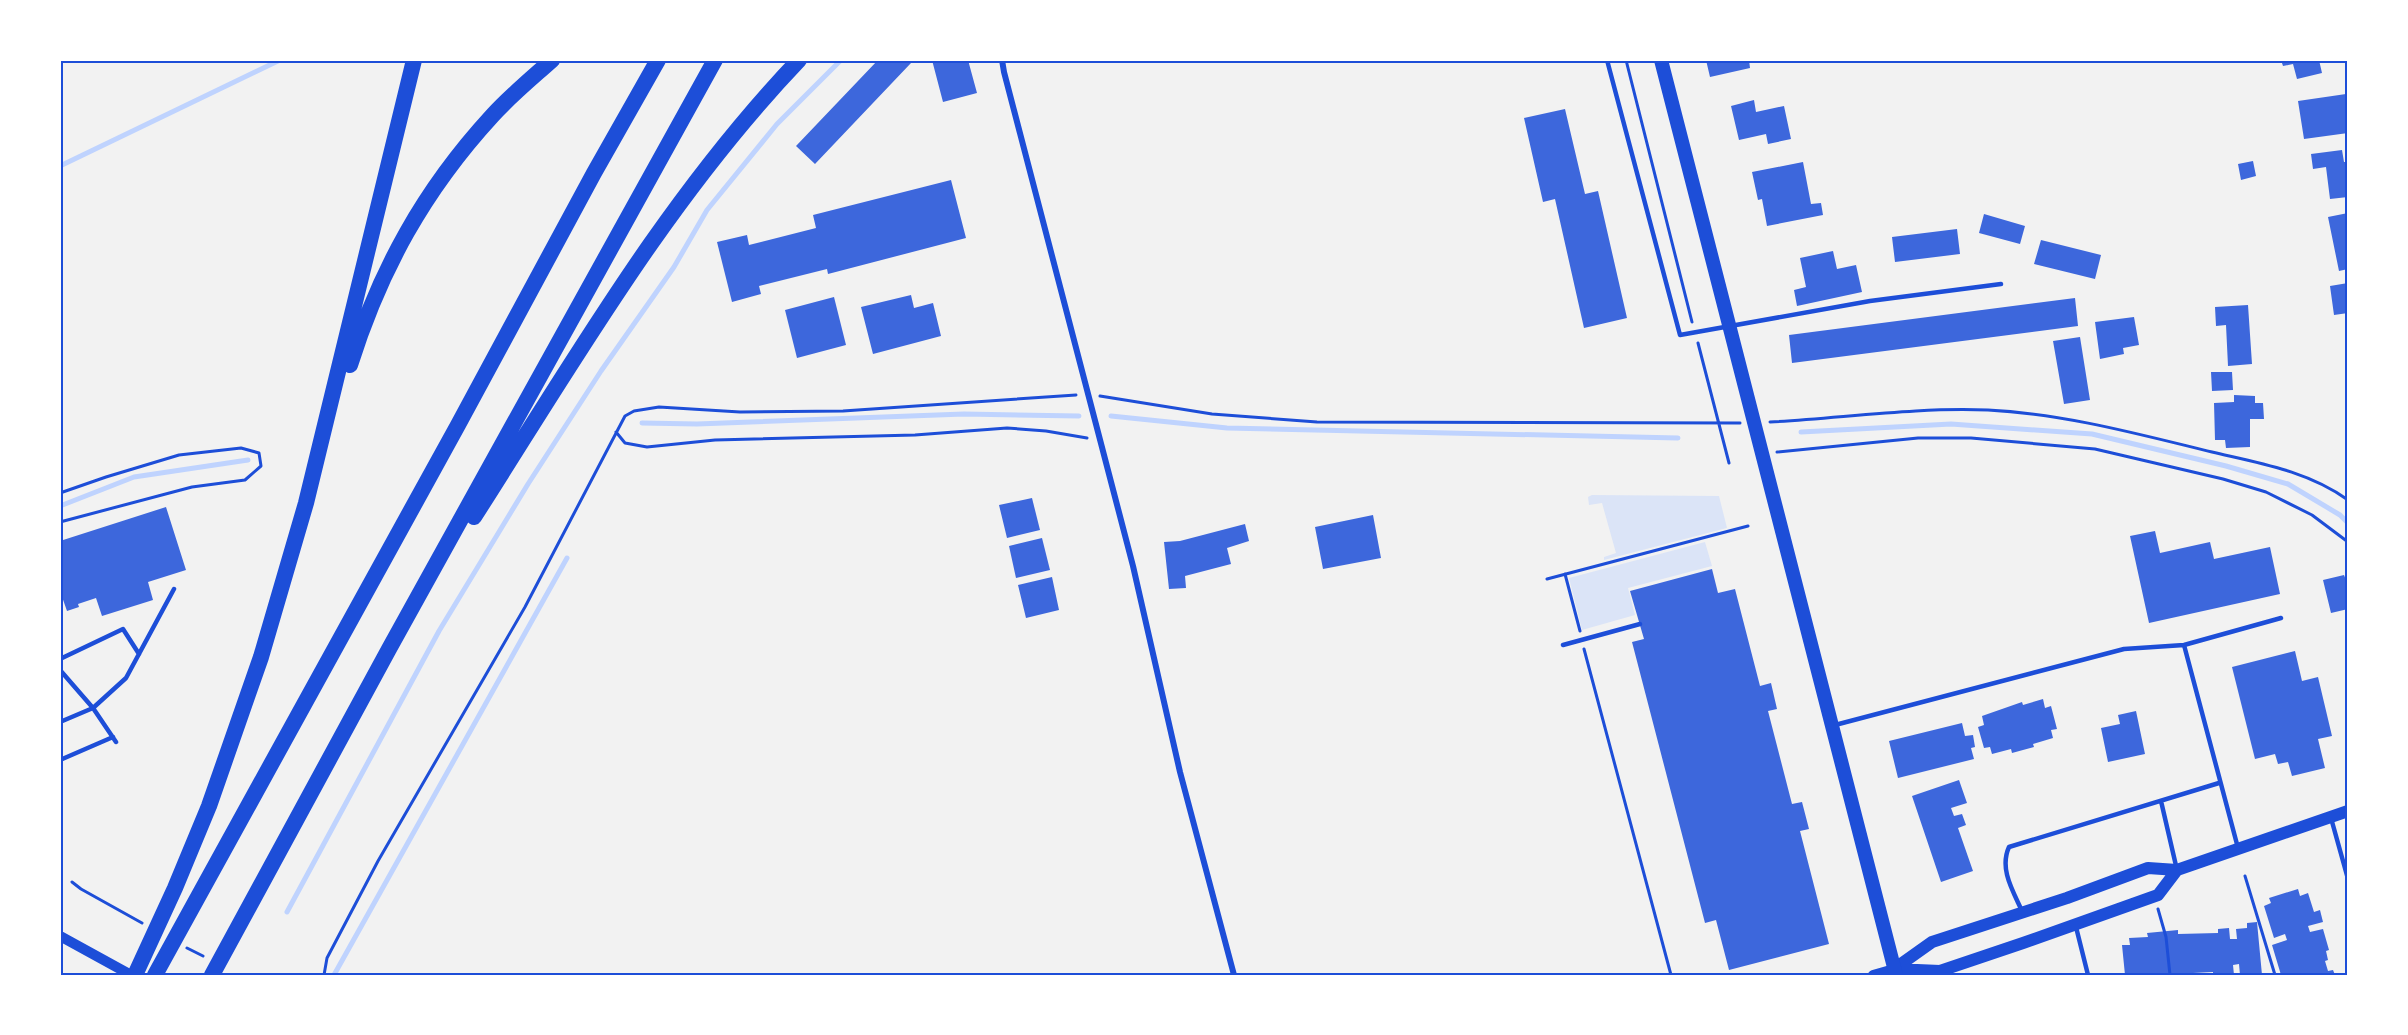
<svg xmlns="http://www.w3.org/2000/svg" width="2408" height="1035" font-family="Roboto,sans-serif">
	<rect width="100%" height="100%" fill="#f2f2f2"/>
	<path fill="#dbe4f7" d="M 1592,495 L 1719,496 L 1727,528 L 1604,560 L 1604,557 L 1616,553 L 1602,503 L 1589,505 L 1588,497 Z
		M 1705,542 L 1712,566 L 1628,588 L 1635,615 L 1582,630 L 1569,578 Z"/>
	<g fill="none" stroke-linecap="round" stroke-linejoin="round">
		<path stroke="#bfd3fe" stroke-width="5" d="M 60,166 L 280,60
			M 1111,416 L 1227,428 L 1678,438
			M 642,423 L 697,424 L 964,414 L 1079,416
			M 1801,432 L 1951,424 L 2092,434 L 2226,466 L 2288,484 L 2340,515 L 2348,523
			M 60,506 L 134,477 L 248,460
			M 287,912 L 439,631 L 528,484 L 601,371 L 674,267 L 707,210 L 777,124 L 841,60
			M 334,975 L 567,558"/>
	</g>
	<path fill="#3d67dc" d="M 878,60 L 908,60 L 911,63 L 815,164 L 796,146 Z
		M 932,60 L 968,60 L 977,93 L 943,102 Z
		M 1706,60 L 1749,60 L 1750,68 L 1710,77 Z
		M 2281,60 L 2319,60 L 2322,73 L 2297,79 L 2293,64 L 2283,66 Z
		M 2346,94 L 2348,133 L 2304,139 L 2298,101 Z
		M 1754,100 L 1756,112 L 1784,106 L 1791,139 L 1768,144 L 1766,134 L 1739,140 L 1731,106 Z
		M 1565,109 L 1585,194 L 1598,191 L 1627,318 L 1584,328 L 1555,199 L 1543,202 L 1524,118 Z
		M 2342,150 L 2344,162 L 2348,162 L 2348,197 L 2330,199 L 2326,167 L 2313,169 L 2311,154 Z
		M 2253,161 L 2256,176 L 2241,180 L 2238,164 Z
		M 1803,162 L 1811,204 L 1821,203 L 1823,215 L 1767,226 L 1762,199 L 1758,200 L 1752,172 Z
		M 951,180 L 966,238 L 828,274 L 827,269 L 759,286 L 761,294 L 732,302 L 717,242 L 747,235 L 749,245 L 816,228 L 813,215 Z
		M 2348,213 L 2348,269 L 2339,271 L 2328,217 Z
		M 1984,214 L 2025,226 L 2020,244 L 1979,233 Z
		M 1957,229 L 1960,254 L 1895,262 L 1892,237 Z
		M 2041,240 L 2101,255 L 2095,279 L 2034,264 Z
		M 1833,251 L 1837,269 L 1856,265 L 1862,292 L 1797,306 L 1794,290 L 1806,287 L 1800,258 Z
		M 2348,283 L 2348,313 L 2334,315 L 2330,286 Z
		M 911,295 L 914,308 L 933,303 L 941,336 L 873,354 L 861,307 Z
		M 834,297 L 846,345 L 797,358 L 785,310 Z
		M 2075,298 L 2078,326 L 1792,363 L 1789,335 Z
		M 2248,305 L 2252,364 L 2228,366 L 2226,325 L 2216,326 L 2215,307 Z
		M 2134,317 L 2139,345 L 2123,348 L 2124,354 L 2100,359 L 2095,322 Z
		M 2080,337 L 2090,400 L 2064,404 L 2053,341 Z
		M 2211,372 L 2232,372 L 2233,390 L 2212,391 Z
		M 2234,395 L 2255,396 L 2255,403 L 2263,403 L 2264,419 L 2250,419 L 2250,447 L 2226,448 L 2225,440 L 2215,440 L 2214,403 L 2234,402 Z
		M 1032,498 L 1040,530 L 1007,538 L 999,505 Z
		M 166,507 L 186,570 L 148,582 L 153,600 L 102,616 L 96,598 L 78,604 L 79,607 L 67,611 L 60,591 L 60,541 Z
		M 1373,515 L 1381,558 L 1323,569 L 1315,527 Z
		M 1245,524 L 1249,541 L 1227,548 L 1231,564 L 1185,576 L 1186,588 L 1169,589 L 1164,542 L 1180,541 Z
		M 2155,531 L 2160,553 L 2210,542 L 2214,559 L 2270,547 L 2280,594 L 2149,623 L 2130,536 Z
		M 1042,538 L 1050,570 L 1016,578 L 1009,546 Z
		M 1712,569 L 1718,593 L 1735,589 L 1760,686 L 1771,683 L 1777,709 L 1768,711 L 1792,804 L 1802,802 L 1809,829 L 1800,831 L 1829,944 L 1729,970 L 1716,920 L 1705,923 L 1632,642 L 1644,639 L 1630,591 Z
		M 2344,575 L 2348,585 L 2348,609 L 2331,613 L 2323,580 Z
		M 1052,577 L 1059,610 L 1026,618 L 1018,585 Z
		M 2295,651 L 2302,681 L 2318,677 L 2332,736 L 2318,739 L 2325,768 L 2292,776 L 2288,762 L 2278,764 L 2275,754 L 2255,759 L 2232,667 Z
		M 2043,699 L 2045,708 L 2051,706 L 2057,729 L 2051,730 L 2053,738 L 2033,744 L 2034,747 L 2012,753 L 2011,749 L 1992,754 L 1990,747 L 1984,748 L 1978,727 L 1984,725 L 1982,716 L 2022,702 L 2023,705 Z
		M 2136,711 L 2145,754 L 2108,762 L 2101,728 L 2120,724 L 2118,715 Z
		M 1962,723 L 1965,736 L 1973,735 L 1975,747 L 1971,748 L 1974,759 L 1898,778 L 1889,741 Z
		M 1959,780 L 1967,803 L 1951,808 L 1954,816 L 1962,814 L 1966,825 L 1958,828 L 1973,871 L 1941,882 L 1912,796 Z
		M 2298,889 L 2300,896 L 2308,893 L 2314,912 L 2320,910 L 2323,922 L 2308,926 L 2310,932 L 2323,929 L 2329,950 L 2326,951 L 2328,960 L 2325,961 L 2328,971 L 2333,970 L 2335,975 L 2281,975 L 2272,945 L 2287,940 L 2285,934 L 2274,938 L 2264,906 L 2271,903 L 2269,898 Z
		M 2257,922 L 2262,975 L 2240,975 L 2239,964 L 2233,965 L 2234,975 L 2213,975 L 2213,972 L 2193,973 L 2193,975 L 2125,975 L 2122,945 L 2130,945 L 2129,938 L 2148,937 L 2147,933 L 2178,930 L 2178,934 L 2218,933 L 2218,929 L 2229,928 L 2230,939 L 2237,939 L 2236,929 L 2247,928 L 2247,923 Z"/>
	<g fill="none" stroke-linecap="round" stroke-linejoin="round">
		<path stroke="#1d4ed8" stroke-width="3" d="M 1626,60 L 1692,322
			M 1698,343 L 1729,463
			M 1100,396 L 1212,414 L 1317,422 L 1740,423
			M 1770,422 C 1843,418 1916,407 1988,410 C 2065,414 2138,434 2212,452 C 2259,463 2308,471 2348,500
			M 616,432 L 625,443 L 647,447 L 715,440 L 915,435 L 1007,428 L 1046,431 L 1087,438
			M 1777,452 L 1918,438 L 1971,438 L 2095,449 L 2223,479 L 2266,492 L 2312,515 L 2348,542
			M 60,493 L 106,477 L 179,455 L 241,448 L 259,453 L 261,466 L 245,480 L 192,487 L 60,522
			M 1565,574 L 1580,631
			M 1547,579 L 1748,526
			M 1584,649 L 1671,975
			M 2245,876 L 2275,975
			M 72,882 L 81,889 L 142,923
			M 2158,909 L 2166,937 L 2170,975
			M 187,948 L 203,956
			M 324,975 L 327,958 L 378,861 L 525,607 L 625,416 L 634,411 L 659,407 L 740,412 L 843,411 L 1076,395"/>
		<path stroke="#1d4ed8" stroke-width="4.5" d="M 1607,60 L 1680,335 L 1870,301 L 2001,284
			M 1563,645 L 1640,624
			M 2184,645 L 2238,848
			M 60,659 L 123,629 L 139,654
			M 60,670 L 93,708 L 60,722
			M 1835,725 L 2124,649 L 2184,645 L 2281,618
			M 116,742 L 93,708 L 126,678 L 174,589
			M 60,760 L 113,737
			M 2161,801 L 2177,870
			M 2331,818 L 2348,879
			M 2022,911 C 2013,891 1999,869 2009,847 L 2219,783
			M 2076,927 L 2088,975"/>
		<path stroke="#1d4ed8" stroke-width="6" d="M 1002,60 L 1004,72 L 1133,566 L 1180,772 L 1234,975"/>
		<path stroke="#1d4ed8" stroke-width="10" d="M 60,936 L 131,975
			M 1873,975 L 1894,969"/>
		<path stroke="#1d4ed8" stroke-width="12" d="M 1894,969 L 1932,942 L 2067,898 L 2148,868 L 2177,870 L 2348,811
			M 1894,969 L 1940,971 L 2023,943 L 2158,895 L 2177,870"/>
		<path stroke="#1d4ed8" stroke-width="14" d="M 1661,60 L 1896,975"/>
		<path stroke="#1d4ed8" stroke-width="16" d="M 350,365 C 380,270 424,190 492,116 C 510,96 532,78 552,60
			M 474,517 C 575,359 669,196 799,60
			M 135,975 L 175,888 L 209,806 L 261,657 L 306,503 L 414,60
			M 155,975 L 458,425 L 594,173 L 658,60
			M 212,975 L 389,649 L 715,60"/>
	</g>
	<rect width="2408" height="1035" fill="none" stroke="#ffffff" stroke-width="123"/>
	<rect x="62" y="62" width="2284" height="912" fill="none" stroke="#1d4ed8" stroke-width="2"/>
</svg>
